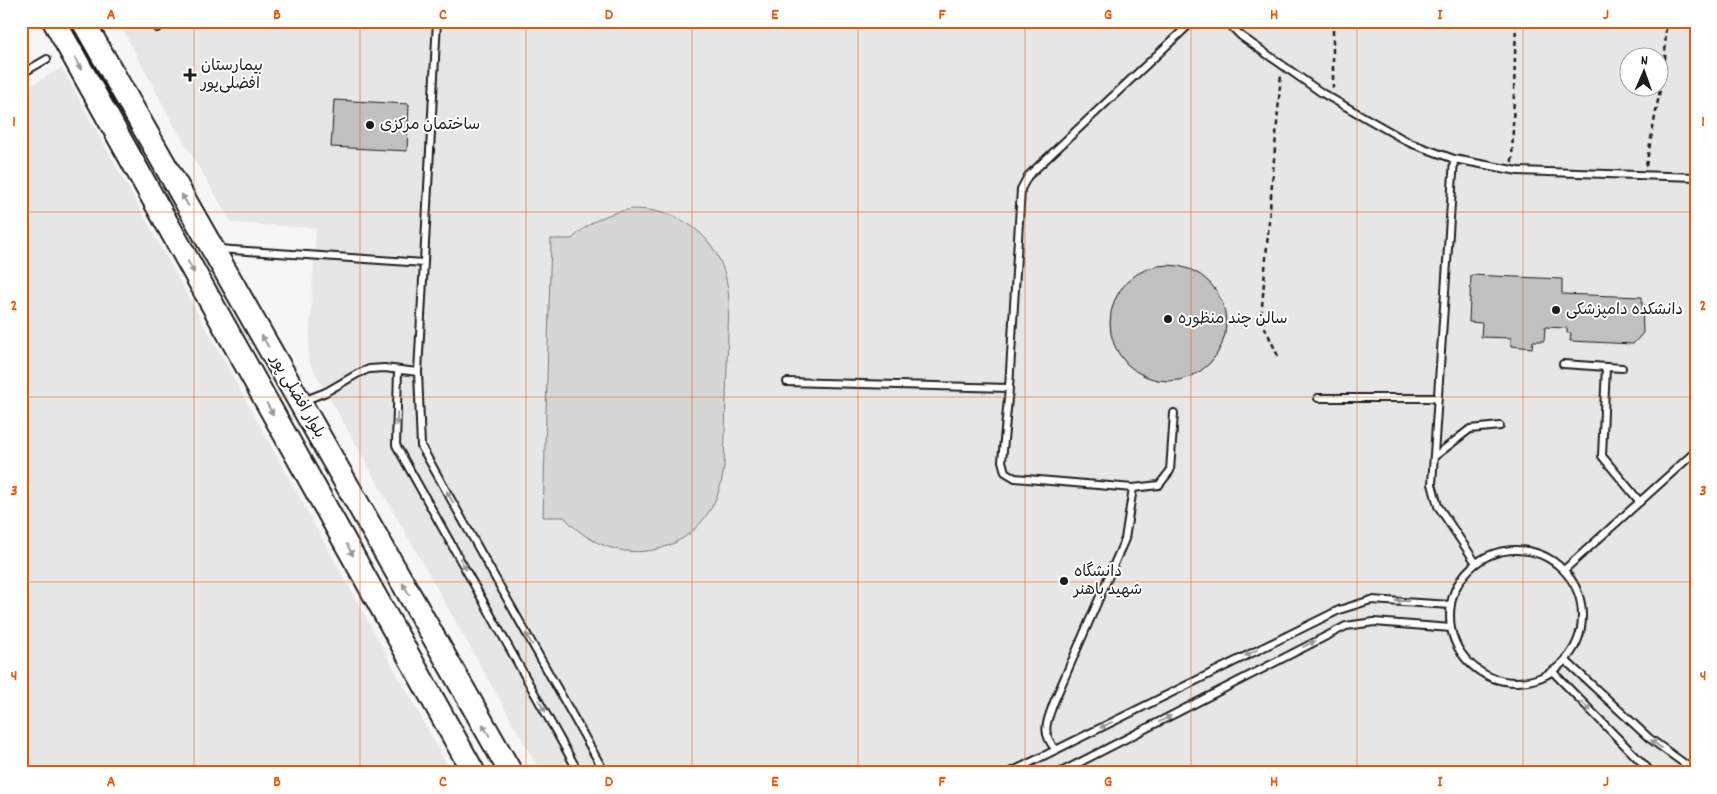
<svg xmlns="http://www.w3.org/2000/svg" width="1717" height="794" font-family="Dekko,'Playpen Sans Arabic',sans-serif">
	<rect width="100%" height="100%" fill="#f6f6f6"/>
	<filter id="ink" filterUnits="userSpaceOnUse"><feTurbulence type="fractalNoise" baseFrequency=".02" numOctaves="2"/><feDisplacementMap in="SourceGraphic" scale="10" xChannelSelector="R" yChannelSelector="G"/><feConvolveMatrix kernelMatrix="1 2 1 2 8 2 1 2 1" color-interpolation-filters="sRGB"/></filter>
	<g filter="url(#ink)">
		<path fill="#e6e6e6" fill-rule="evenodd" d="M 118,21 L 1696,21 L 1696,773 L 541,773 L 308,360 L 316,228 L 232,223 L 176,129 ZM 1630,58 L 1660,58 L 1660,88 L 1630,88 Z
			M 62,68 L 452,773 L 21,773 L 21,91 Z"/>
		<path fill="#d6d6d6" stroke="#797979" d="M 634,209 C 689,210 726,244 729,300 L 724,466 C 716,552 621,581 564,517 L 543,517 L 551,239 L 572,239 C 590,221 609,212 634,209 Z"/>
		<path fill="#c0c0c0" stroke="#1c1c1c" d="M 334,100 L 409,104 L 407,151 L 331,147 Z
			M1110 323a58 58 0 1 1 116 0a58 58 0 1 1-116 0Z
			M 1471,275 L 1562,279 L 1562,294 L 1642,297 L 1643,333 L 1633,344 L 1570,341 L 1571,333 L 1567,333 L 1567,328 L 1545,327 L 1544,341 L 1533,341 L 1532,348 L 1511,346 L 1511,338 L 1481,337 L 1482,323 L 1469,322 Z"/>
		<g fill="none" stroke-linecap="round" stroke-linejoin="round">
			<g stroke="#1c1c1c" stroke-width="10">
				<path id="lane" d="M 1226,21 L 1241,36 L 1322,93 L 1410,143 L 1454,159 L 1518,171 L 1696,177
					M 157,28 L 167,21
					M 21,74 L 47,59
					M 1454,159 L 1432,484 L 1438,506 L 1476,563
					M 218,249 L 424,263
					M 1563,364 L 1622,368
					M 1606,367 L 1602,456 L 1640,502
					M 398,370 L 396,445 L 579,773
					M 418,372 L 421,446 L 605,773
					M 787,382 L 1009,388
					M 1318,398 L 1438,398
					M 303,401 L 326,392 L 357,374 L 369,369 L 384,368 L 418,372 L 437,21
					M 1174,413 L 1170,471 L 1159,485 L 1133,488 L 1015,478 L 1005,472 L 1002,461 L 1009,388 L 1021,189 L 1028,176 L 1193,21
					M 1434,457 L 1470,429 L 1500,426
					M1450 616a66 66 0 1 1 132 0a66 66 0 1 1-132 0Z
					M 1564,570 L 1696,451
					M 1565,660 L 1649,738 L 1696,772
					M 1552,671 L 1652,773
					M 1056,750 C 1040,732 1047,722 1054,702 L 1125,539 L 1133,488
					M 1009,773 L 1339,610 L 1371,600 L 1451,605
					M 1059,773 L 1346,626 L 1374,622 L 1451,628"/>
			</g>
			<g stroke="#1c1c1c" stroke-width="26">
				<path id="highway" d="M 54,21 L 474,773
					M 83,21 L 511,773"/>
			</g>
			<path stroke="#1c1c1c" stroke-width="2.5" stroke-dasharray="5 4" stroke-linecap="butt" d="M 1333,21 L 1333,88
				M 1512,162 L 1516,21
				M 1646,166 L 1665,62 L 1666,21
				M 1278,356 L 1261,319 L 1281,74"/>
			<use href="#lane" stroke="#fff" stroke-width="6"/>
			<use href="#highway" stroke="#fff" stroke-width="22"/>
		</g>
		<defs><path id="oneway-solid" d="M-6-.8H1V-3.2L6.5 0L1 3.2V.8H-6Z" transform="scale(1.25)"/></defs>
		<g fill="#999">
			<use href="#oneway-solid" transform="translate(78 64) rotate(61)"/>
			<use href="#oneway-solid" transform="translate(185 200) rotate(-120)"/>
			<use href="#oneway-solid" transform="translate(191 267) rotate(61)"/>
			<use href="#oneway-solid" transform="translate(265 341) rotate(-120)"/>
			<use href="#oneway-solid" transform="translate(270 409) rotate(61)"/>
			<use href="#oneway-solid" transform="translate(397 419) rotate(91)"/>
			<use href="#oneway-solid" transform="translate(450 497) rotate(-119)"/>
			<use href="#oneway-solid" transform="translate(350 550) rotate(61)"/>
			<use href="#oneway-solid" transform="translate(463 564) rotate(61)"/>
			<use href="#oneway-solid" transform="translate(406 589) rotate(-120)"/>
			<use href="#oneway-solid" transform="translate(1402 601) rotate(-178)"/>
			<use href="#oneway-solid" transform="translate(529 639) rotate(-119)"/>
			<use href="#oneway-solid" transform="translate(1309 644) rotate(-27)"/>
			<use href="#oneway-solid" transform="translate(1251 653) rotate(154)"/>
			<use href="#oneway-solid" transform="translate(542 706) rotate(61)"/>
			<use href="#oneway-solid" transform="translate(1586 706) rotate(45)"/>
			<use href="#oneway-solid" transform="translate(1165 719) rotate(-27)"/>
			<use href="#oneway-solid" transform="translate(1106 725) rotate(154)"/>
			<use href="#oneway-solid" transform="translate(486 730) rotate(-120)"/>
			<use href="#oneway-solid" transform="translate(1656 744) rotate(-144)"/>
		</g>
	</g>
	<path fill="none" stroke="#e8590c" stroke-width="1" stroke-opacity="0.55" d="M 194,21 L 194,773M 360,21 L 360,773M 526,21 L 526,773M 692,21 L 692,773M 858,21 L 858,773M 1025,21 L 1025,773M 1191,21 L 1191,773M 1357,21 L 1357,773M 1523,21 L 1523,773M 21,212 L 1696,212M 21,397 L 1696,397M 21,582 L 1696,582"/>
	<g fill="#1c1c1c" stroke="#fff" stroke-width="2">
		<path d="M187.5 67.5h5v5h5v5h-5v5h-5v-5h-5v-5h5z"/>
		<circle cx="370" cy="125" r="5"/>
		<circle cx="1556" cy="310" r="5"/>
		<circle cx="1168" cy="319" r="5"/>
		<circle cx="1064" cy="581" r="5"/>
	</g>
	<g text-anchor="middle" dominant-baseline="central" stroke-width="4" stroke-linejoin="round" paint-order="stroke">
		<g font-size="16" fill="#1c1c1c" stroke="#fff" text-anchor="start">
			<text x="201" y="66">بیمارستان<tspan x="201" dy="18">افضلی‌پور</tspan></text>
			<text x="380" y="125">ساختمان مرکزی</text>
			<text x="1566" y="310">دانشکده دامپزشکی</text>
			<text x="1178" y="319">سالن چند منظوره</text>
			<text x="1074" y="572">دانشگاه<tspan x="1074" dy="18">شهید باهنر</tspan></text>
		</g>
		<g font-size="16" fill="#1c1c1c" stroke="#fff">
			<text transform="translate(297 397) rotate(60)">بلوار افضلی پور</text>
		</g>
	</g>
	<rect width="1717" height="794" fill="none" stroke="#fff" stroke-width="55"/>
	<g transform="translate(1644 72) rotate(2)"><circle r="24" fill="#ffffff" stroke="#a4a4a4"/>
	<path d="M0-4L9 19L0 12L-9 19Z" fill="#1c1c1c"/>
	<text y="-8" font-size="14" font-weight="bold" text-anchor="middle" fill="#1c1c1c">N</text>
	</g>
	<rect x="28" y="28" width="1662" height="738" fill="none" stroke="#e8590c" stroke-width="2"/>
	<g font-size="16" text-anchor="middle" font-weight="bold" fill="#e8590c">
		<text x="111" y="19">A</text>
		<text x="277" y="19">B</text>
		<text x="443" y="19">C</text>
		<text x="609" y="19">D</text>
		<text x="775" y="19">E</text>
		<text x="942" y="19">F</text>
		<text x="1108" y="19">G</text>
		<text x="1274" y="19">H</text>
		<text x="1440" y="19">I</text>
		<text x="1606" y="19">J</text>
		<text x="14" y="126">1</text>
		<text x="1703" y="126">1</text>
		<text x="14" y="310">2</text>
		<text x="1703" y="310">2</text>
		<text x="14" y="495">3</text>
		<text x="1703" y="495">3</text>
		<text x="14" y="680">4</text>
		<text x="1703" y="680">4</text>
		<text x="111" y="786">A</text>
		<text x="277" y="786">B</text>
		<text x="443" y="786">C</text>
		<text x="609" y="786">D</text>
		<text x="775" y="786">E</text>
		<text x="942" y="786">F</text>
		<text x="1108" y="786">G</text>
		<text x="1274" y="786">H</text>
		<text x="1440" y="786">I</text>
		<text x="1606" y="786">J</text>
	</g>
</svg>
